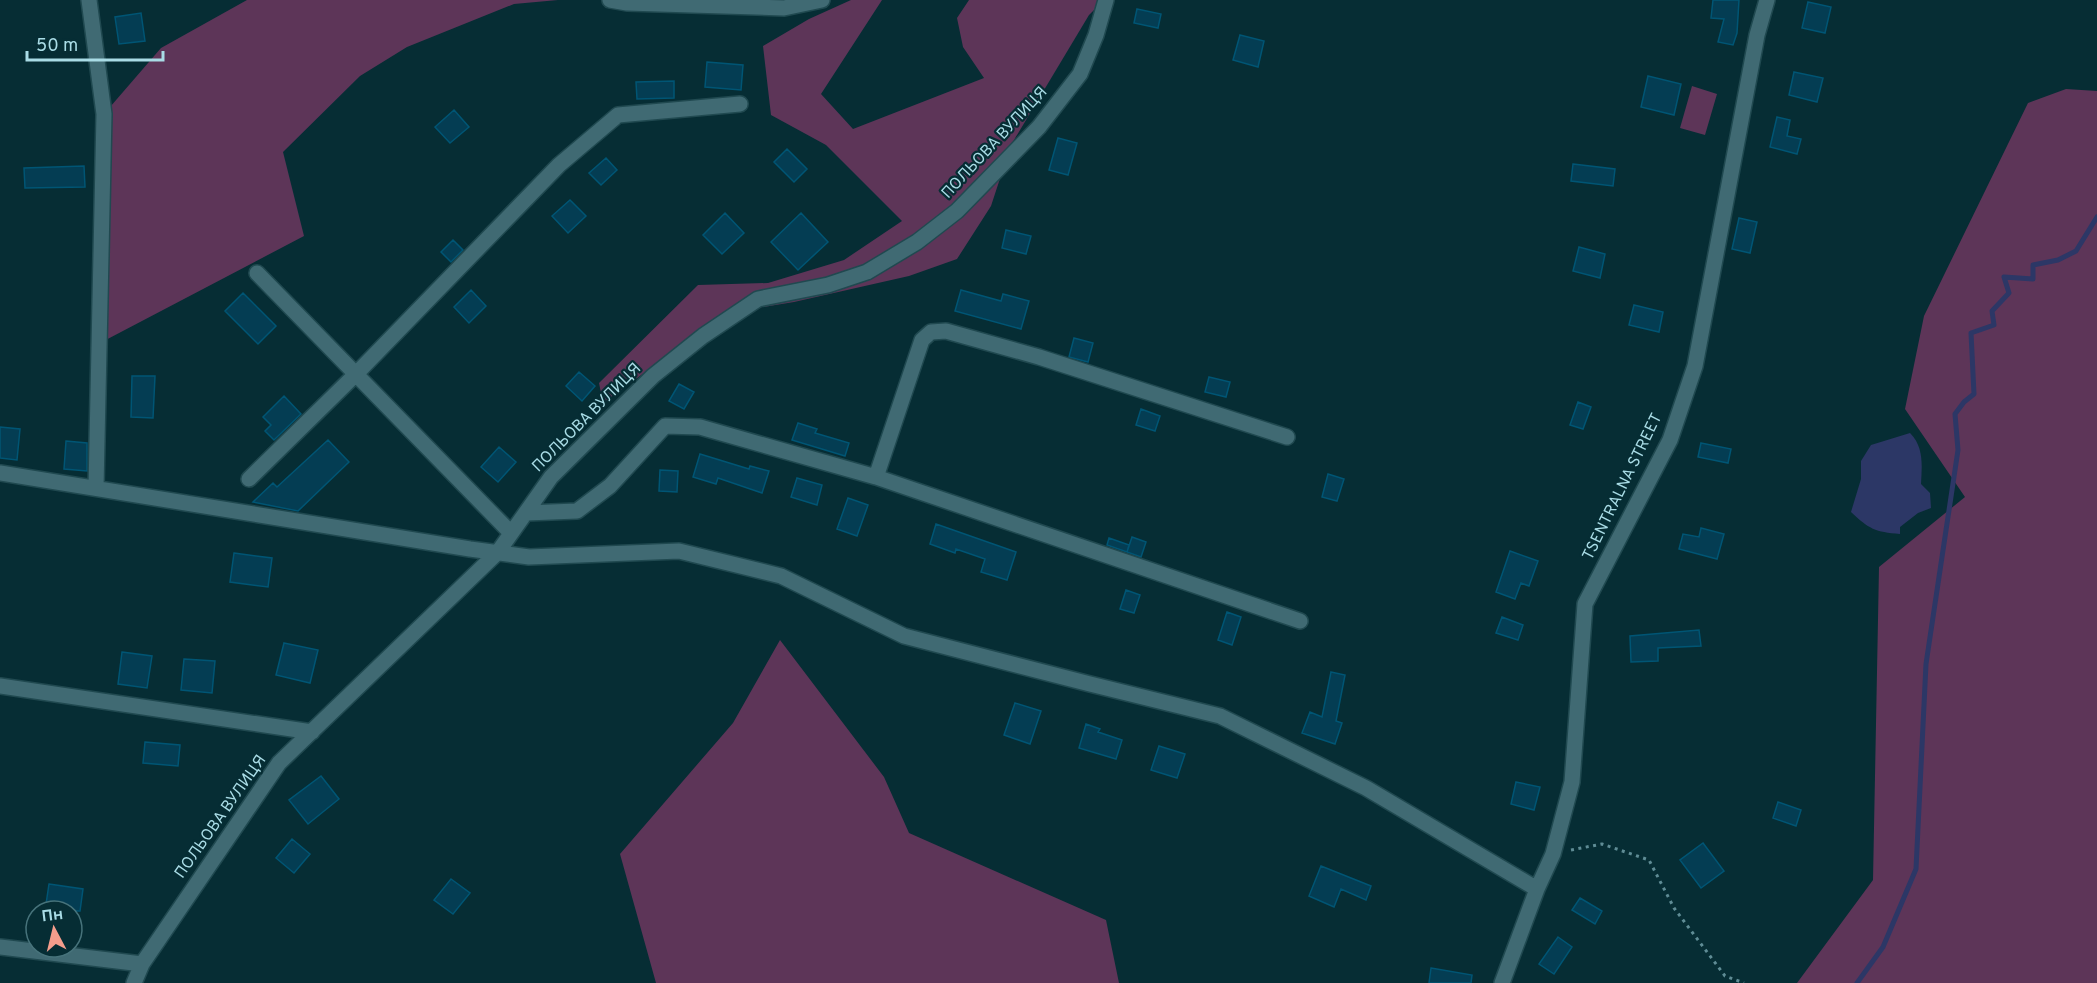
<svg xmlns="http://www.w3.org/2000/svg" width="2097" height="983" font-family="Overpass,sans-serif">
	<rect width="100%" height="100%" fill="#062d34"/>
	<path fill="#5d3558" d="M 247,0 L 558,0 L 514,4 L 407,47 L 360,76 L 283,152 L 304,236 L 100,343 L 104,114 L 161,48 Z
		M 851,0 L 882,0 L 821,94 L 853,129 L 984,78 L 963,47 L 957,18 L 969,0 L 1104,0 L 1089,15 L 1011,145 L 991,206 L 957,259 L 909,276 L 794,302 L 726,313 L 603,403 L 599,383 L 698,285 L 768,283 L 844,260 L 902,221 L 826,145 L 771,115 L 763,46 L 809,19 Z
		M 1692,86 L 1717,94 L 1705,135 L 1680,128 Z
		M 2066,89 L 2097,91 L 2097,983 L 1797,983 L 1873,880 L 1879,567 L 1965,497 L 1905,409 L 1924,316 L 2028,103 Z
		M 780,640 L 884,777 L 909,833 L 1106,920 L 1119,983 L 656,983 L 620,854 L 733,723 Z"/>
	<path fill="#2c3766" d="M 1910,433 C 1924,447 1922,465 1921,484 L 1930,493 L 1931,508 L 1918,513 L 1900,527 L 1900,534 C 1875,532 1869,529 1851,512 L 1861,479 L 1861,461 L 1871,445 Z"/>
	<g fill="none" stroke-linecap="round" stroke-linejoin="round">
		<path stroke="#2c3766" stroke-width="5" d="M 1857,983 L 1883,947 L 1916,869 L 1926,664 L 1958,450 L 1955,414 L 1964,402 L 1974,394 L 1971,333 L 1994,325 L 1992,311 L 2009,293 L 2004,277 L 2033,279 L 2033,265 L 2058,260 L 2076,251 L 2097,217"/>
	</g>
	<path fill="#043d53" stroke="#005574" stroke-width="1.5" d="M 1713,0 L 1739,0 L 1737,33 L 1733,45 L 1718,42 L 1724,19 L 1711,18 Z
		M 1808,2 L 1831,7 L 1825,33 L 1802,28 Z
		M 1137,9 L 1161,14 L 1158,28 L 1134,23 Z
		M 141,13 L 145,41 L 119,44 L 115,17 Z
		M 1240,35 L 1264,41 L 1258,67 L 1233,60 Z
		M 707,62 L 743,65 L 741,90 L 705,87 Z
		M 1794,72 L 1823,78 L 1817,102 L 1789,95 Z
		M 1648,76 L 1681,84 L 1674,115 L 1641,107 Z
		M 674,81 L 674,98 L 637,99 L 636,82 Z
		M 454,110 L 469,127 L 450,143 L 435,127 Z
		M 1777,117 L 1790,120 L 1787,136 L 1801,139 L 1797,154 L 1770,147 Z
		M 1058,138 L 1077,143 L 1068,175 L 1049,170 Z
		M 787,149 L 807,169 L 794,182 L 774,162 Z
		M 606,158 L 617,170 L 601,185 L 589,173 Z
		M 1573,164 L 1615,169 L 1613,186 L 1571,181 Z
		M 84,166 L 85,187 L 25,188 L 24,168 Z
		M 570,200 L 586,216 L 568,233 L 552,216 Z
		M 725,213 L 744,233 L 722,254 L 703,235 Z
		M 801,213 L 828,242 L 798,270 L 771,242 Z
		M 1739,218 L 1757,222 L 1750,253 L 1732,249 Z
		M 1006,230 L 1031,236 L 1026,254 L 1002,248 Z
		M 453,240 L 463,250 L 451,262 L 441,252 Z
		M 1579,247 L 1605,254 L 1600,278 L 1573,271 Z
		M 471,290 L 486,306 L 469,323 L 454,307 Z
		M 961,290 L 1001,301 L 1003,294 L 1029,301 L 1021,329 L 955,311 Z
		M 243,293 L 276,326 L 258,344 L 225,311 Z
		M 1634,305 L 1663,312 L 1659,332 L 1629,325 Z
		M 1074,338 L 1093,343 L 1088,362 L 1069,357 Z
		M 579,372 L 595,386 L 582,401 L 566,386 Z
		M 132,376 L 155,376 L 153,418 L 131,417 Z
		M 1209,377 L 1230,382 L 1226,397 L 1205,392 Z
		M 679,384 L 694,392 L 684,409 L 669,401 Z
		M 284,396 L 301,414 L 274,440 L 265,431 L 271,425 L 263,417 Z
		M 1578,402 L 1591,407 L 1583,429 L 1570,425 Z
		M 1141,409 L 1160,416 L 1155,431 L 1136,425 Z
		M 798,423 L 817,429 L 815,433 L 849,443 L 845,456 L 792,440 Z
		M 0,427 L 20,429 L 17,460 L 0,458 Z
		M 328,440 L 349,462 L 298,511 L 253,502 L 273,483 L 277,487 Z
		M 66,441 L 87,443 L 87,471 L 64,469 Z
		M 1701,443 L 1731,449 L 1728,463 L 1698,457 Z
		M 499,447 L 516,462 L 498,482 L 481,467 Z
		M 700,454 L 749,469 L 750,466 L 769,471 L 762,493 L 718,478 L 716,484 L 693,477 Z
		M 660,470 L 678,471 L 677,492 L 659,491 Z
		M 1328,474 L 1344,479 L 1337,501 L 1322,497 Z
		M 797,478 L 822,485 L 817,505 L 791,497 Z
		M 848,498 L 868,505 L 857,536 L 837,529 Z
		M 936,524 L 1016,552 L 1007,580 L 981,572 L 985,559 L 956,549 L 955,553 L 930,544 Z
		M 1701,528 L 1724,534 L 1717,559 L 1679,549 L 1683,534 L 1699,537 Z
		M 1132,537 L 1146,542 L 1141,557 L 1127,552 Z
		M 1109,538 L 1129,545 L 1127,552 L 1107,545 Z
		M 1510,551 L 1538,561 L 1529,586 L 1521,583 L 1515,599 L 1496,592 Z
		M 234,553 L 272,558 L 268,587 L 230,582 Z
		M 1126,590 L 1140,595 L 1134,613 L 1120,609 Z
		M 1227,612 L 1241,617 L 1232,645 L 1218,640 Z
		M 1502,617 L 1523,625 L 1518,640 L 1496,633 Z
		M 1699,630 L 1701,646 L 1658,648 L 1658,661 L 1631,662 L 1630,636 Z
		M 284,643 L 318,650 L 310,683 L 276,675 Z
		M 122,652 L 152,656 L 147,688 L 118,684 Z
		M 184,659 L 215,661 L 212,693 L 181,690 Z
		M 1331,672 L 1345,675 L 1336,721 L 1342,723 L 1335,744 L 1302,733 L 1310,712 L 1322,717 Z
		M 1015,703 L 1041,711 L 1030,744 L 1004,735 Z
		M 1086,724 L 1100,729 L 1098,732 L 1122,740 L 1116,759 L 1079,748 Z
		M 145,742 L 180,745 L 178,766 L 143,763 Z
		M 1159,746 L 1185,754 L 1177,778 L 1151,770 Z
		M 321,776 L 339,799 L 308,824 L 289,800 Z
		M 1516,782 L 1540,787 L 1534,810 L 1511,804 Z
		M 1778,802 L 1801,810 L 1796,826 L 1773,818 Z
		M 292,839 L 310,854 L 294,873 L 276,858 Z
		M 1703,843 L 1724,871 L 1701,888 L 1680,860 Z
		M 1321,866 L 1371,886 L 1366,900 L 1341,889 L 1334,907 L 1309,896 Z
		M 451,879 L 470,893 L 453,914 L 434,900 Z
		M 49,884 L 83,889 L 80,911 L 45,911 Z
		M 1580,898 L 1602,911 L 1595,924 L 1572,910 Z
		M 1558,937 L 1572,947 L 1554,974 L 1539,964 Z
		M 1431,968 L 1472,975 L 1471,983 L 1429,983 Z"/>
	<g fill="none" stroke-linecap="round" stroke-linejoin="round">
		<g stroke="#204950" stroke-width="18">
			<path id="minor" d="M 89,0 L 104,114 L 96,488
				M 610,0 L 627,3 L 784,8 L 822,0
				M 257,273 L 511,533
				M 0,473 L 470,549 L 529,557 L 679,551 L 781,576 L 904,636 L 1090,684 L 1220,716 L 1366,788 L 1537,889
				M 876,477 L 922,340 L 931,332 L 946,331 L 1039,357 L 1287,437
				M 249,479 L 356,374 L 559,165 L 618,115 L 740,104
				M 526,513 L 577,511 L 610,486 L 665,426 L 700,427 L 876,477 L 1300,621
				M 0,686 L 312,732
				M 0,947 L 142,964
				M 134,983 L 142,964 L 279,763 L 498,552 L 551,477 L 653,376 L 703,336 L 758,299 L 828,285 L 867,272 L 917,242 L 957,211 L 1039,127 L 1080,74 L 1096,35 L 1106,0
				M 1502,983 L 1537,889 L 1553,854 L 1572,782 L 1585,604 L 1670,440 L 1695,366 L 1757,35 L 1767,0"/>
		</g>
		<path stroke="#5f8c95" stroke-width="3" stroke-dasharray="3 4.5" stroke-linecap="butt" d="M 1571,850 L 1602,844 L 1649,860 L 1674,908 L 1725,976 L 1744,983"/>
		<use href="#minor" stroke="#406a73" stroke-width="15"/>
	</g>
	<g text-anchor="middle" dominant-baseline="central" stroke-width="4.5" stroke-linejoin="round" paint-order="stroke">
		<g font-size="16" fill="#a9dce6" stroke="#062d34">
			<text transform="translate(995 143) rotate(-47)">ПОЛЬОВА ВУЛИЦЯ</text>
			<text transform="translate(587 418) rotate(-45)">ПОЛЬОВА ВУЛИЦЯ</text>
			<text transform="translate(1623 487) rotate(-64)">TSENTRALNA STREET</text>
			<text transform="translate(221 817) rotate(-55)">ПОЛЬОВА ВУЛИЦЯ</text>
		</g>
	</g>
	<g transform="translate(54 929) rotate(353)"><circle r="28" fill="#062d34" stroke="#47737b" stroke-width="1.5"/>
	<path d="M0-4.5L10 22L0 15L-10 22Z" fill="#f49d8c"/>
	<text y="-9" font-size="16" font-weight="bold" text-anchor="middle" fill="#a9dce6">Пн</text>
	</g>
	<path d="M27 51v9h136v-9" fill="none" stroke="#a9dce6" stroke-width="3"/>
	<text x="36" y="51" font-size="18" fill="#a9dce6" stroke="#062d34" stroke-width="4.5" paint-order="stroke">50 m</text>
</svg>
